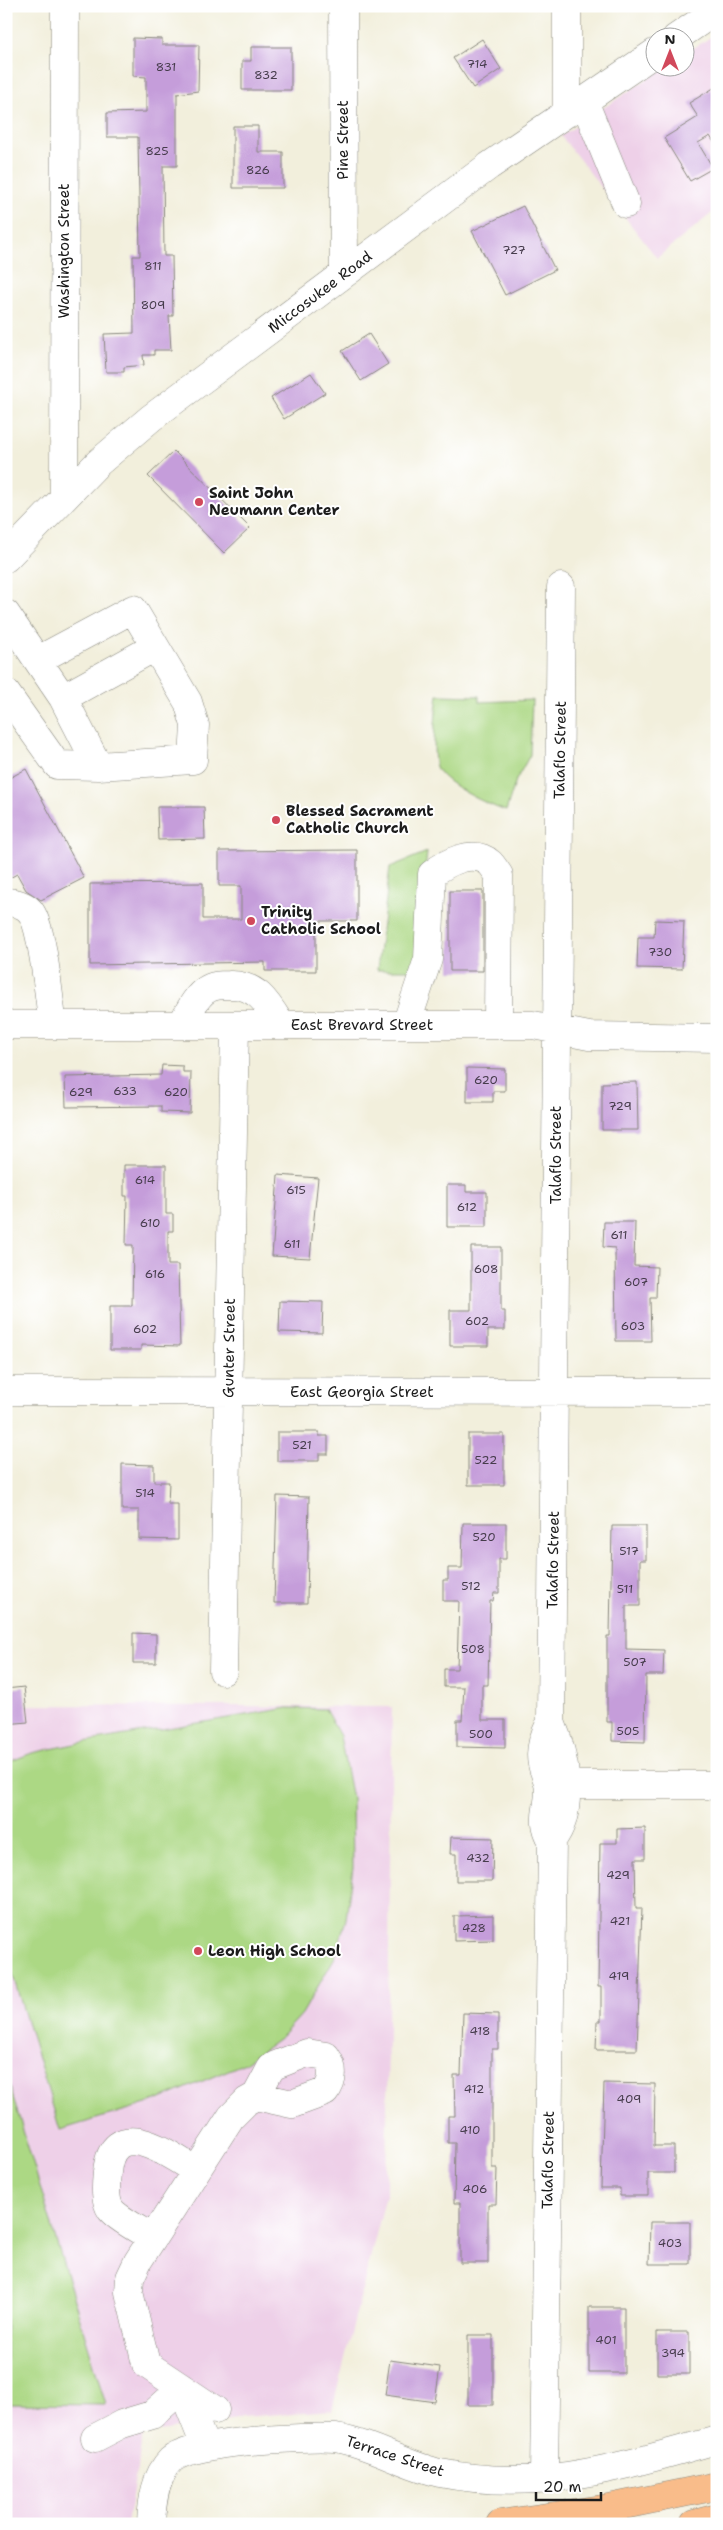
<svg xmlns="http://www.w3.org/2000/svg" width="723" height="2530" font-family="'Shantell Sans',sans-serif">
	<rect width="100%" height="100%" fill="#fff"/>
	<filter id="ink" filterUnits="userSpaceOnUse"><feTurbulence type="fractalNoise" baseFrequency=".02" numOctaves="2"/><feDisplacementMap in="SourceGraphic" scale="10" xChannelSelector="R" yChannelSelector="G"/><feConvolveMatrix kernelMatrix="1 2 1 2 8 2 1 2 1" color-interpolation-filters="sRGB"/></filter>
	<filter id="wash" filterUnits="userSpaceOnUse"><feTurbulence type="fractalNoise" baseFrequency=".0096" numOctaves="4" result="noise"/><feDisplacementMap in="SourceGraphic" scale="20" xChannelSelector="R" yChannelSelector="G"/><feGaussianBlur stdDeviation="1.12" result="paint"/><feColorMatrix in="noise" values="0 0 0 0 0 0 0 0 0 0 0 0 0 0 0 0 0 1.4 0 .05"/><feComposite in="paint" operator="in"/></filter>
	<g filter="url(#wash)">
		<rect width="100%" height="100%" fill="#f2efdc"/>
		<path fill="#eed0e8" d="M 717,33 L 717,209 L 657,258 L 561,136 L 664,68 L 686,68 L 686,53 Z
			M 6,1705 L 392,1707 L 386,2195 L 332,2410 L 242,2417 L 143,2434 L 127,2524 L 6,2524 Z"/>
		<path fill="#acd884" stroke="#647a50" d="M 438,695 L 479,696 L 479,702 L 532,700 L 530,755 L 516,780 L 506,811 C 488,805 446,785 437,769 C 431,758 436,709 438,695 Z
			M 427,852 L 416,970 L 377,970 L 390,867 Z
			M 288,1708 L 325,1709 L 340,1736 L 352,1799 L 353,1867 L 346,1919 L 335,1957 L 302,2014 L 282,2036 L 245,2063 L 156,2101 L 60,2130 L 6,1953 L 6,1763 L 32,1753 L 84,1742 Z
			M 6,2074 L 106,2405 L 6,2404 Z"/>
		<g id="blocks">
			<path fill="#c59dda" d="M 133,38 L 162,39 L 162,45 L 199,45 L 198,91 L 177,94 L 177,166 L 163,166 L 164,256 L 172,256 L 173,316 L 169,316 L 171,350 L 154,350 L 154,355 L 143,355 L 144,365 L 124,367 L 124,372 L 106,372 L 104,334 L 134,333 L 133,256 L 140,256 L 138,137 L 107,137 L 107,113 L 146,112 L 146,77 L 133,76 Z
				M 482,39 L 501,69 L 473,88 L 453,58 Z
				M 251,47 L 291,47 L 291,90 L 242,90 L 242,61 L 251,61 Z
				M 717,86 L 717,147 L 710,136 L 698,143 L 713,168 L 690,181 L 664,138 L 698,117 L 689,103 Z
				M 233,126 L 258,126 L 258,152 L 283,152 L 283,188 L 233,188 Z
				M 523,206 L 555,270 L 505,295 L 472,231 Z
				M 369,334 L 388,364 L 361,381 L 342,351 Z
				M 311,373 L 325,393 L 284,419 L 271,398 Z
				M 174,451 L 250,528 L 224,553 L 148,476 Z
				M 26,769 L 84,878 L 41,900 L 26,890 L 17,874 L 6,880 L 6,780 Z
				M 157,807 L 204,807 L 205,839 L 158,840 Z
				M 357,850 L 357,921 L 316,921 L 316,971 L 265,971 L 265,962 L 90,965 L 90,884 L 203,883 L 203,919 L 241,919 L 241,886 L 219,886 L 219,851 Z
				M 450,891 L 483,891 L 483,971 L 450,971 Z
				M 655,920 L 684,921 L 682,969 L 637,968 L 638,937 L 654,937 Z
				M 162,1065 L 183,1066 L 183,1072 L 191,1072 L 190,1113 L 161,1112 L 161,1106 L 66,1107 L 65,1077 L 161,1075 Z
				M 467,1068 L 505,1069 L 505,1091 L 493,1091 L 493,1102 L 467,1102 Z
				M 637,1082 L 638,1130 L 602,1130 L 602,1083 Z
				M 124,1165 L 166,1165 L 166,1214 L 173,1214 L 173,1231 L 168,1231 L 168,1265 L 178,1265 L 180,1346 L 141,1345 L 141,1350 L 110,1350 L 110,1306 L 132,1306 L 133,1245 L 126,1245 L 127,1196 L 124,1196 Z
				M 278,1175 L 318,1178 L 310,1258 L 272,1256 Z
				M 447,1185 L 466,1185 L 466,1192 L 487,1192 L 487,1227 L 447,1227 Z
				M 604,1222 L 635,1222 L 634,1266 L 657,1267 L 656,1298 L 650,1298 L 651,1341 L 616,1341 L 615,1248 L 603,1247 Z
				M 471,1247 L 501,1247 L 501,1311 L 505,1311 L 505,1330 L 488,1330 L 488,1346 L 450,1346 L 450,1310 L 471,1310 Z
				M 280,1301 L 323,1302 L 322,1333 L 279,1332 Z
				M 277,1432 L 319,1432 L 319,1436 L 328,1436 L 328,1454 L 319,1454 L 319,1461 L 277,1461 Z
				M 468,1434 L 504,1434 L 504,1485 L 468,1485 Z
				M 122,1464 L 154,1465 L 154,1482 L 169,1482 L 168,1504 L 178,1504 L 178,1540 L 139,1539 L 139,1510 L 122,1510 Z
				M 277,1496 L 309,1497 L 307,1603 L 274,1603 Z
				M 463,1523 L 506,1523 L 506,1559 L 499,1559 L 499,1593 L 494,1593 L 493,1601 L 490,1601 L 488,1685 L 482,1685 L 482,1720 L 505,1720 L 505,1748 L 457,1747 L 457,1720 L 462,1720 L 464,1687 L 444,1687 L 444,1669 L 457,1669 L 459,1601 L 443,1601 L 443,1580 L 448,1580 L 448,1568 L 462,1568 Z
				M 612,1526 L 646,1526 L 646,1560 L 640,1560 L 640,1606 L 626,1606 L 626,1649 L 664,1650 L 663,1675 L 646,1675 L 645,1742 L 612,1741 L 612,1722 L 607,1722 L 607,1636 L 610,1636 Z
				M 133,1633 L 156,1634 L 156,1663 L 133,1663 Z
				M 24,1687 L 28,1722 L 6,1724 L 6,1689 Z
				M 645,1828 L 645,1859 L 635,1859 L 636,1908 L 642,1908 L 637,2050 L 596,2050 L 597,2021 L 601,2021 L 601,1987 L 598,1987 L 600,1843 L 617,1843 L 617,1829 Z
				M 451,1837 L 493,1838 L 492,1881 L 456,1881 L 456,1854 L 450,1854 Z
				M 493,1915 L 493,1940 L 454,1941 L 454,1916 Z
				M 463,2013 L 498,2014 L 498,2049 L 492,2049 L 492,2168 L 497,2168 L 496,2204 L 488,2204 L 488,2263 L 460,2263 L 460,2203 L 454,2203 L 455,2143 L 448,2143 L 448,2116 L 455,2116 L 454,2075 L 461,2075 Z
				M 604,2083 L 655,2084 L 654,2146 L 674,2146 L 674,2173 L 648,2173 L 648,2196 L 620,2196 L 620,2188 L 601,2188 Z
				M 650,2222 L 690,2222 L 690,2264 L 649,2264 Z
				M 589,2307 L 624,2307 L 624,2373 L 589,2373 Z
				M 657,2332 L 689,2332 L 689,2374 L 657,2374 Z
				M 468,2335 L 493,2335 L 493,2405 L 468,2405 Z
				M 390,2360 L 440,2367 L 435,2402 L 385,2395 Z"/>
		</g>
	</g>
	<g filter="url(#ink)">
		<use href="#blocks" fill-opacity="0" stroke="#87867c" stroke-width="1"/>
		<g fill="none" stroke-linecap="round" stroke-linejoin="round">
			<g stroke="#87867c" stroke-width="29">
				<path id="minor" d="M 343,6 L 344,274
					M 567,6 L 567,113
					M 676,38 L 717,10
					M 584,101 L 626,204
					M 64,496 L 65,6
					M 6,558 L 98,463 L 151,418 L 489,166 L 656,52
					M 6,614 L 63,698 L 98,766
					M 6,693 L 57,765 L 98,766 L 193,760 L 195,725 L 188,702 L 133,609 L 38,660
					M 63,698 L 155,647
					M 6,902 C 16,903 24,904 30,911 C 43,926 49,1002 53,1025
					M 6,1025 L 533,1025 L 589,1036 L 717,1038
					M 181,1025 C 188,1014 195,997 206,990 C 213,985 221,985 229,985 C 257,984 268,1004 281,1025
					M 406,1025 L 428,959 L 432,874 C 446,863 473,848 490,863 C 493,866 496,871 499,875 L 498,1025
					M 6,1391 L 717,1392
					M 223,1671 L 235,1025
					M 550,1785 L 717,1785
					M 552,1840 C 576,1810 565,1755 551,1722 L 561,587
					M 152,2238 C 142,2231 118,2219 111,2210 C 104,2200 106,2183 107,2172 C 113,2113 169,2154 196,2171
					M 215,2410 L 146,2364 L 129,2292 L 130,2278 L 138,2261 L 231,2117 L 247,2101 L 256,2096 L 271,2068 L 276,2065 L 307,2053 L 326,2056 C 334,2067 334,2081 325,2092 L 292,2104 L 256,2096
					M 95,2438 L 122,2424 L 152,2415 L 182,2388 L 205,2446
					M 544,2479 L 552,1840 C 540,1819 549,1811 549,1790 C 549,1780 544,1774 542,1764 C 539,1750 543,1738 549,1726
					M 151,2524 C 152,2502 155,2476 171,2460 C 190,2441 307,2436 336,2438 C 372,2444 404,2465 440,2473 C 542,2493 621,2466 717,2440"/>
			</g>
			<g stroke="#87867c" stroke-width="29">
				<path id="major" d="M 500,2524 L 609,2508 L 717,2486
					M 694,2524 L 717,2518"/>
			</g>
			<use href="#minor" stroke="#fff" stroke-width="28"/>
			<use href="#major" stroke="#f9bc8a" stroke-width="28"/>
		</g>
	</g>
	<g fill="#d1495b" stroke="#fff" stroke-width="2">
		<circle cx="199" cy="502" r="5"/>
		<circle cx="276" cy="820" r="5"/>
		<circle cx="251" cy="921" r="5"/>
		<circle cx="198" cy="1951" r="5"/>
	</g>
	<g text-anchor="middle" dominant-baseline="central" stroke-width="4" stroke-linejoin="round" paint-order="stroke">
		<g font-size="12" fill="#463c4c">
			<text x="477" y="64">714</text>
			<text x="166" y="67">831</text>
			<text x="266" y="75">832</text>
			<text x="157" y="151">825</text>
			<text x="258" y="170">826</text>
			<text x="514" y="250">727</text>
			<text x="153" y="266">811</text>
			<text x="153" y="305">809</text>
			<text x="660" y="952">730</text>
			<text x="486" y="1080">620</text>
			<text x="125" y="1091">633</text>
			<text x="81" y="1092">629</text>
			<text x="176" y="1092">620</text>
			<text x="620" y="1106">729</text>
			<text x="145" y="1180">614</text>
			<text x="296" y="1190">615</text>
			<text x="467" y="1207">612</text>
			<text x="150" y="1223">610</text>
			<text x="619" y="1235">611</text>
			<text x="292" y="1244">611</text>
			<text x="486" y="1269">608</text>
			<text x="155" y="1274">616</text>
			<text x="636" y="1282">607</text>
			<text x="477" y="1321">602</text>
			<text x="633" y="1326">603</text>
			<text x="145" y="1329">602</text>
			<text x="302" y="1445">521</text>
			<text x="486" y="1460">522</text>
			<text x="145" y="1493">514</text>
			<text x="484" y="1537">520</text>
			<text x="629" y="1551">517</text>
			<text x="471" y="1586">512</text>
			<text x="625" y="1589">511</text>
			<text x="473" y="1649">508</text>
			<text x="635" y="1662">507</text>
			<text x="628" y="1731">505</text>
			<text x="481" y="1734">500</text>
			<text x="478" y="1858">432</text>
			<text x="618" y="1875">429</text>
			<text x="620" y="1921">421</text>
			<text x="474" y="1928">428</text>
			<text x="619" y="1976">419</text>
			<text x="480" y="2031">418</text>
			<text x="474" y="2089">412</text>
			<text x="629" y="2099">409</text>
			<text x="470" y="2130">410</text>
			<text x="475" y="2189">406</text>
			<text x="670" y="2243">403</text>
			<text x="606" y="2340">401</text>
			<text x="673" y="2353">394</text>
		</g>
		<g font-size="15" fill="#1c1c1c" stroke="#fff">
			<text transform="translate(343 140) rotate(-90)">Pine Street</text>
			<text transform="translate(64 251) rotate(-90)">Washington Street</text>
			<text transform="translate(320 292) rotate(-37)">Miccosukee Road</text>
			<text transform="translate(560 750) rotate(-89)">Talaflo Street</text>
			<text x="362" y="1025">East Brevard Street</text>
			<text transform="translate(556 1155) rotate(-90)">Talaflo Street</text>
			<text transform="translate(229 1348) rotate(-89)">Gunter Street</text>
			<text x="362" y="1392">East Georgia Street</text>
			<text transform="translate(553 1560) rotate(-89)">Talaflo Street</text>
			<text transform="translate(548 2160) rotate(-89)">Talaflo Street</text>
			<text transform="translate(395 2456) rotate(18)">Terrace Street</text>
		</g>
		<g font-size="15" font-weight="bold" fill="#1c1c1c" stroke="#fff" text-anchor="start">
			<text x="209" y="493">Saint John<tspan x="209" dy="17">Neumann Center</tspan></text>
			<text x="286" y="811">Blessed Sacrament<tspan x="286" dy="17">Catholic Church</tspan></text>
			<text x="261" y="912">Trinity<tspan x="261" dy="17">Catholic School</tspan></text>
			<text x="208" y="1951">Leon High School</text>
		</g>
	</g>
	<rect width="723" height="2530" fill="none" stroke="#fff" stroke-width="25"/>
	<g transform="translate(670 52)"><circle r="24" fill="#ffffff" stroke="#a4a4a4"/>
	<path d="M0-4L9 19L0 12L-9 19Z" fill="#d1495b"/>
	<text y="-8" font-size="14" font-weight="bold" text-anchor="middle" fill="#1c1c1c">N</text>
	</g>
	<path d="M536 2492v8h65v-8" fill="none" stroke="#1c1c1c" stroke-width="2.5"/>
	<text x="543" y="2492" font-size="15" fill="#1c1c1c" stroke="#ffffff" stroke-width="4" paint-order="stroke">20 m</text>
</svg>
